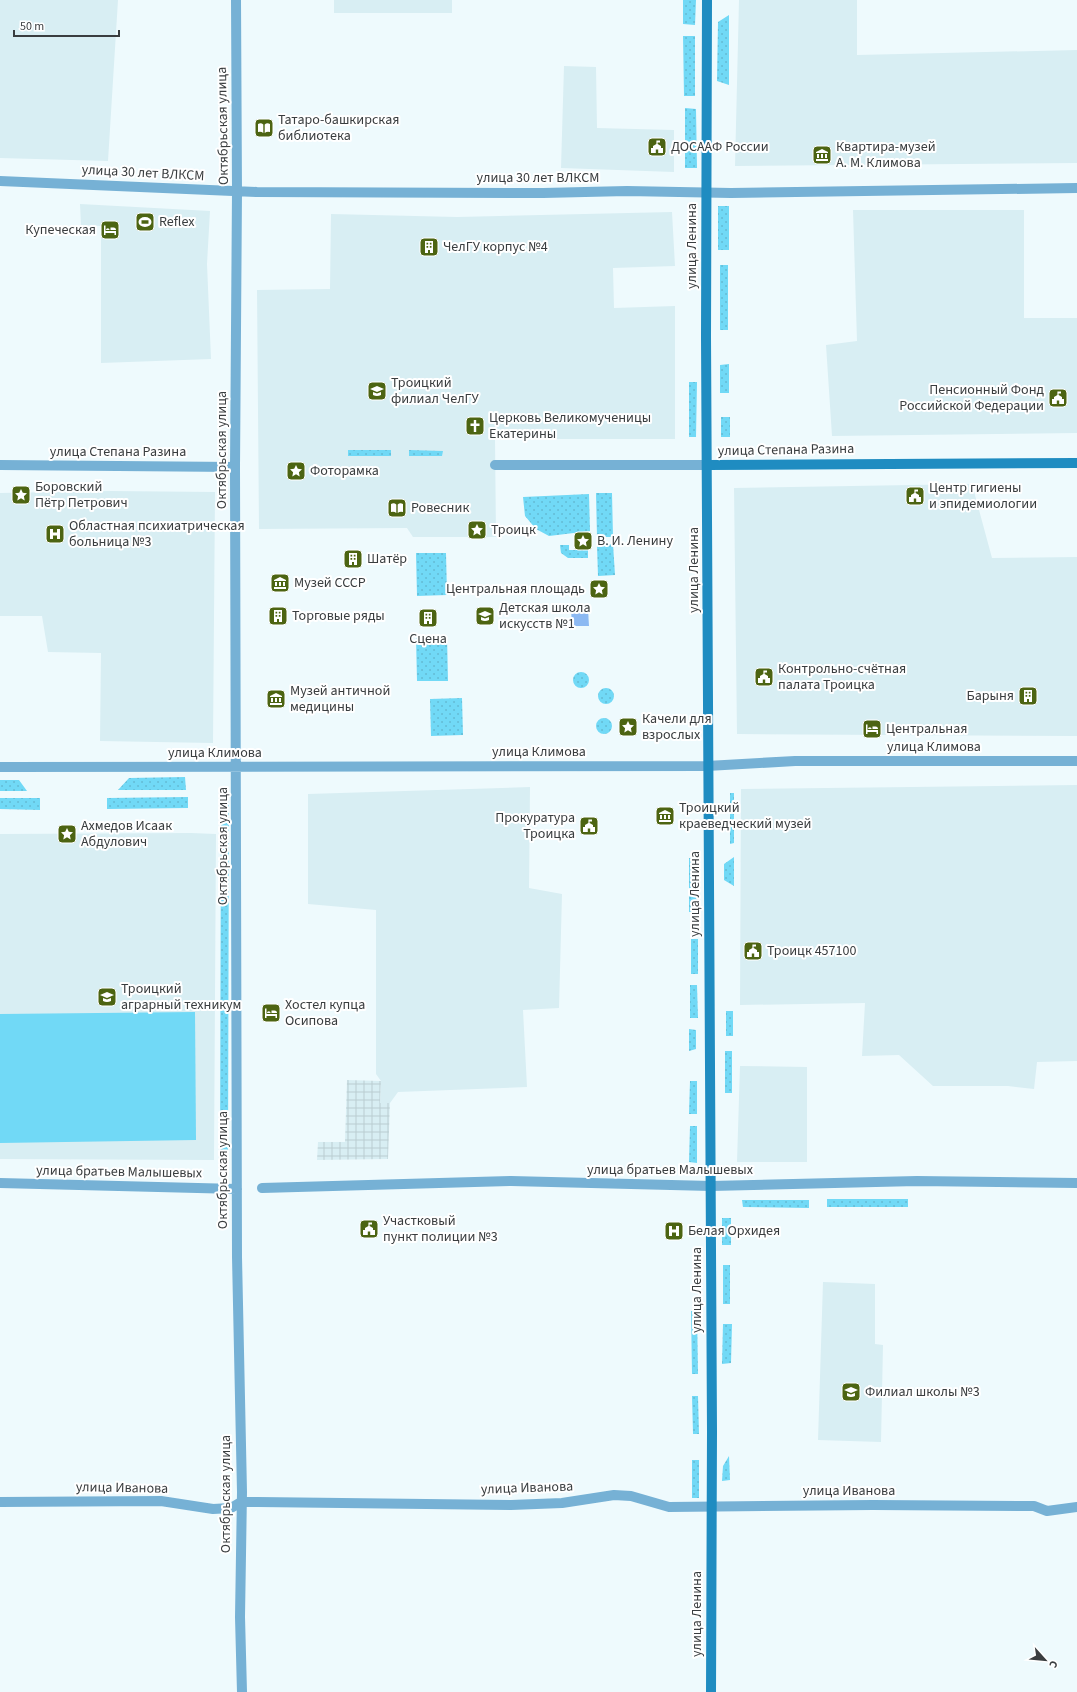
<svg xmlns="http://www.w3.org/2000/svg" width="1077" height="1692" font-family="'Source Sans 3',sans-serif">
	<defs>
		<pattern id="industrial-grid" width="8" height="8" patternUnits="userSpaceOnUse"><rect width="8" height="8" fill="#d8eef3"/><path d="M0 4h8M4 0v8" fill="none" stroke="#bacdd1"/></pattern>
		<pattern id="grass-dots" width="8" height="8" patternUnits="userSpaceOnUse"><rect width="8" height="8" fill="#71d9f6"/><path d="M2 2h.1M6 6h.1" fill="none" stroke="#63bbd4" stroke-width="1.8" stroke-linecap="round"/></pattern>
	</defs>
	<rect width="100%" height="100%" fill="#eefafd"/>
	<path fill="#d8eef3" d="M 0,0 L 118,0 L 108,161 L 0,158 Z
		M 334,0 L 452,0 L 452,13 L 334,13 Z
		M 739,0 L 857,0 L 857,55 L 1077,50 L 1077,163 L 735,166 Z
		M 564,66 L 596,67 L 597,128 L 674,130 L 674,172 L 561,168 Z
		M 80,204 L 210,211 L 207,264 L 211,359 L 101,363 L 101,226 L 81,225 Z
		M 853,210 L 1024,210 L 1024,318 L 1077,318 L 1077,433 L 832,436 L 826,345 L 857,341 Z
		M 672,212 L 675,266 L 613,268 L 614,308 L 675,306 L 675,439 L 495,439 L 496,537 L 413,537 L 407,528 L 259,529 L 257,290 L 330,289 L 331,214 L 457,217 Z
		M 972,484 L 992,558 L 1077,557 L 1077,736 L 737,734 L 734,488 Z
		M 110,491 L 215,492 L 213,743 L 100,741 L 101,653 L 48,652 L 42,616 L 0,616 L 0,493 Z
		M 1077,785 L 1077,1061 L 1037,1062 L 1034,1089 L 1008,1086 L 933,1086 L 899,1055 L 862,1056 L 865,1003 L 740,1005 L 741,789 Z
		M 530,787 L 529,888 L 562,894 L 559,1008 L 523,1010 L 527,1087 L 398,1092 L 390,1103 L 380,1103 L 381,1081 L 376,1074 L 376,910 L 308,904 L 308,794 Z
		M 191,833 L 216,834 L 214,1160 L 0,1159 L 0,834 Z
		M 740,1066 L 807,1067 L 807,1162 L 737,1162 Z
		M 823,1282 L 875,1284 L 875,1344 L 883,1345 L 881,1442 L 818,1440 Z"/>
	<path fill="url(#industrial-grid)" d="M 347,1080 L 381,1081 L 380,1103 L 390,1103 L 388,1159 L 317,1160 L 318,1142 L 345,1142 Z"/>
	<path fill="url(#grass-dots)" d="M 683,0 L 696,0 L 695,25 L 683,24 Z
		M 729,15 L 729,85 L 717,81 L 718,22 Z
		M 683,36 L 695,36 L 695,96 L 684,96 Z
		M 685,108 L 696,109 L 697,168 L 685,168 Z
		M 718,206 L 729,206 L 729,250 L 718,250 Z
		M 720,265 L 728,265 L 728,330 L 720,330 Z
		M 729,364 L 729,393 L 720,393 L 720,365 Z
		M 689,382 L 697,382 L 696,437 L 689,437 Z
		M 721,417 L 730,417 L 730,437 L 721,437 Z
		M 348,450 L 391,450 L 391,456 L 348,456 Z
		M 409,450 L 443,451 L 442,456 L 409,456 Z
		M 596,493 L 612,493 L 613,537 L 597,537 Z
		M 589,494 L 590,531 L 549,536 L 536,529 L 525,516 L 523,497 Z
		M 613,544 L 615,575 L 598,576 L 597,545 Z
		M 560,545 L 569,545 L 569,550 L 588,550 L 588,558 L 568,558 L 561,553 Z
		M 416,553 L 446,553 L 447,595 L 417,596 Z
		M 447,636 L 448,681 L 417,681 L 416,637 Z
		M573 680a8 8 0 1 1 16 0a8 8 0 1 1-16 0Z
		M598 696a8 8 0 1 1 16 0a8 8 0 1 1-16 0Z
		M 462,698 L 463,735 L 431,736 L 430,699 Z
		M596 726a8 8 0 1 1 16 0a8 8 0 1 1-16 0Z
		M 185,777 L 186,790 L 118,790 L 129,778 Z
		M 0,780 L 19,780 L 27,791 L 0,791 Z
		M 730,793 L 734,793 L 734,843 L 730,844 Z
		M 221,795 L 229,795 L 228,1160 L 220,1160 Z
		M 188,797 L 188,808 L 107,809 L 107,798 Z
		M 0,798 L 40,798 L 40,810 L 0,809 Z
		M 734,857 L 734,886 L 724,880 L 724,864 Z
		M 689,858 L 698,858 L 699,912 L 689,912 Z
		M 691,939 L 698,939 L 698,974 L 691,974 Z
		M 690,985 L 697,985 L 698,1018 L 690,1018 Z
		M 726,1011 L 733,1011 L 733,1036 L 726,1036 Z
		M 689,1029 L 696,1030 L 696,1049 L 689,1051 Z
		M 725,1051 L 732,1051 L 732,1093 L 725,1093 Z
		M 690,1081 L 697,1081 L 697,1114 L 689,1114 Z
		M 690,1126 L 697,1126 L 697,1163 L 689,1162 Z
		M 827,1199 L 908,1199 L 908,1207 L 827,1207 Z
		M 742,1200 L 809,1200 L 809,1208 L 743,1207 Z
		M 722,1218 L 731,1218 L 731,1245 L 722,1245 Z
		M 723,1265 L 730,1265 L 730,1304 L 723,1304 Z
		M 691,1311 L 697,1311 L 698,1374 L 692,1374 Z
		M 723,1324 L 732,1324 L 731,1363 L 722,1364 Z
		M 692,1396 L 698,1396 L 699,1434 L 693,1434 Z
		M 729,1456 L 730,1480 L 722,1481 L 723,1466 Z
		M 692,1460 L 699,1460 L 699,1498 L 692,1498 Z"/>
	<path fill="#71d9f6" d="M 195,1012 L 196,1140 L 0,1143 L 0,1014 Z"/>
	<path fill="#8cb9f2" d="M 571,609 L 588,609 L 589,626 L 572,626 Z"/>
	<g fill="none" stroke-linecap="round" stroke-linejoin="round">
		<path stroke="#76b1d5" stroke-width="10" d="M 236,0 L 237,191 L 235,467 L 237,1257 L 242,1492 L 240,1617 L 242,1692
			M 0,181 L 257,192 L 543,193 L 627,191 L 731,193 L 1077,188
			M 0,465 L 235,467
			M 495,465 L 707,465
			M 0,767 L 707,766 L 795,761 L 1077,761
			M 0,1183 L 237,1189
			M 262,1188 L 511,1181 L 711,1186 L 917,1181 L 1077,1183
			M 0,1502 L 161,1501 L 213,1509 L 231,1508 L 241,1502 L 258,1502 L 511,1505 L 562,1503 L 614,1495 L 631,1496 L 669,1507 L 873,1505 L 1034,1506 L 1047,1511 L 1077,1507"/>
		<path stroke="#1f8cc1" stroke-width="10" d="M 707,0 L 706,337 L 712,1431 L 711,1692
			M 707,465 L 1077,463"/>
	</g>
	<defs>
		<g id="library-square" transform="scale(1)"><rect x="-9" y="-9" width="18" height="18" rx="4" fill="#4c6412" stroke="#fff"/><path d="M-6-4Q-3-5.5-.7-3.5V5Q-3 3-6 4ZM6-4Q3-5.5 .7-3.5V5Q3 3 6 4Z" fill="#fff"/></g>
		<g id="civic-square" transform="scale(1)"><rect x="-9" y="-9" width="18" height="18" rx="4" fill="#4c6412" stroke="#fff"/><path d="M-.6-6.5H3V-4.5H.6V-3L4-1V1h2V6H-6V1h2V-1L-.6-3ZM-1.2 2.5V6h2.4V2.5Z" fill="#fff"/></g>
		<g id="museum-square" transform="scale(1)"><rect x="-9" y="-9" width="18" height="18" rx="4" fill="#4c6412" stroke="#fff"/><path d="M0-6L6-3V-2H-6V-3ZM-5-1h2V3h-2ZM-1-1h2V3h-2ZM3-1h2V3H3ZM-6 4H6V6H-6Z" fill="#fff"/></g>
		<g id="stadium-square" transform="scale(1)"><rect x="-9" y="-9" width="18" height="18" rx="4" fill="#4c6412" stroke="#fff"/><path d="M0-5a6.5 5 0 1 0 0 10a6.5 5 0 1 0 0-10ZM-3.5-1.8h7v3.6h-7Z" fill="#fff"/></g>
		<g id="hotel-square" transform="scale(1)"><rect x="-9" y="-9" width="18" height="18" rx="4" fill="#4c6412" stroke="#fff"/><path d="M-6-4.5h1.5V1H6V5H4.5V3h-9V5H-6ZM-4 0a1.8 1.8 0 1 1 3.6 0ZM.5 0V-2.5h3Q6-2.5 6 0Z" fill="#fff"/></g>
		<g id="building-square" transform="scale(1)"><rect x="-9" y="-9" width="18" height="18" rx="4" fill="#4c6412" stroke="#fff"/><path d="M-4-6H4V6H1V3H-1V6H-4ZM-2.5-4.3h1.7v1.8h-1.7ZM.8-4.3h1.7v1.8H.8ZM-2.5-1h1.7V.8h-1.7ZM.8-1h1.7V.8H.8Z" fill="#fff"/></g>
		<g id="university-square" transform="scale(1)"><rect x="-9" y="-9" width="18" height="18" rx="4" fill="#4c6412" stroke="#fff"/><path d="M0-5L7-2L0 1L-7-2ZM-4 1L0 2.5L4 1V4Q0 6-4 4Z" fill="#fff"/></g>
		<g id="church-square" transform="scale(1)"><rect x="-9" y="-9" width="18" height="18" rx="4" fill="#4c6412" stroke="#fff"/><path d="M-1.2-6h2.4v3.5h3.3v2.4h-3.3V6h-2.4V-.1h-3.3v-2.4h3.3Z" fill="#fff"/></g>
		<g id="sight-square" transform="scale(1)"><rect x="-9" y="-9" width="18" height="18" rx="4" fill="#4c6412" stroke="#fff"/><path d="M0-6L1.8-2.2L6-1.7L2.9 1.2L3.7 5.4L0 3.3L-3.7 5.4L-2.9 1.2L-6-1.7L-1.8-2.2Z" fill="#fff"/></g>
		<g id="hospital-square" transform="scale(1)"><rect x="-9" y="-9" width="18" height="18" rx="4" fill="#4c6412" stroke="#fff"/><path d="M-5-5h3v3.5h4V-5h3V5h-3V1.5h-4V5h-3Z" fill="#fff"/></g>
		<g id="school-square" transform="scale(1)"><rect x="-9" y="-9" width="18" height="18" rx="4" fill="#4c6412" stroke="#fff"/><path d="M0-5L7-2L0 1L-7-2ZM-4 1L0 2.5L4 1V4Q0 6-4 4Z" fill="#fff"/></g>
	</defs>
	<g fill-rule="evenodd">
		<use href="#library-square" x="264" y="128"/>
		<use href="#civic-square" x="657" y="147"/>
		<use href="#museum-square" x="822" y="155"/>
		<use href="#stadium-square" x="145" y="222"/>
		<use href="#hotel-square" x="110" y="230"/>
		<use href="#building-square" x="429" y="247"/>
		<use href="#university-square" x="377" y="391"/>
		<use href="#civic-square" x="1058" y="398"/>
		<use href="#church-square" x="475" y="426"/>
		<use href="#sight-square" x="296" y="471"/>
		<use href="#sight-square" x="21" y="495"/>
		<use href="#civic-square" x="915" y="496"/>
		<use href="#library-square" x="397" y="508"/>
		<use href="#sight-square" x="477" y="530"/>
		<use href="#hospital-square" x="55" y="534"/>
		<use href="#sight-square" x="583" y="541"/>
		<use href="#building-square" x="353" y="559"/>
		<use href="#museum-square" x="280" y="583"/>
		<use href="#sight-square" x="599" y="589"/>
		<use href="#building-square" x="278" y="616"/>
		<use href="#school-square" x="485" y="616"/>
		<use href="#building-square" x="428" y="618"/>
		<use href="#civic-square" x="764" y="677"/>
		<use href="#building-square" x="1028" y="696"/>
		<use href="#museum-square" x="276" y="699"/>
		<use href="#sight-square" x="628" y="727"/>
		<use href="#hotel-square" x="872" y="729"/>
		<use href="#museum-square" x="665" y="816"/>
		<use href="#civic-square" x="589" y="826"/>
		<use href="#sight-square" x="67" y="834"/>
		<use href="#civic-square" x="753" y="951"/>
		<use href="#university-square" x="107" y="997"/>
		<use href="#hotel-square" x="271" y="1013"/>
		<use href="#civic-square" x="369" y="1229"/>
		<use href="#hospital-square" x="674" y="1231"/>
		<use href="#school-square" x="851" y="1392"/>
	</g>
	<g text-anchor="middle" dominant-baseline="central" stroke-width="4" stroke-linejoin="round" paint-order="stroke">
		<g font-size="14" fill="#393d3f" stroke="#fff" text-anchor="start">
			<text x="278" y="120">Татаро-башкирская<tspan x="278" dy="16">библиотека</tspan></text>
			<text x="671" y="147">ДОСААФ России</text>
			<text x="836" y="147">Квартира-музей<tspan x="836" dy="16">А. М. Климова</tspan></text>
			<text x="159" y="222">Reflex</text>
			<text x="96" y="230" text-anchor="end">Купеческая</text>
			<text x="443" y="247">ЧелГУ корпус №4</text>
			<text x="391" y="383">Троицкий<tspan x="391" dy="16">филиал ЧелГУ</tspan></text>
			<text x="1044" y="390" text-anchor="end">Пенсионный Фонд<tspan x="1044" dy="16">Российской Федерации</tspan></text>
			<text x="489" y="418">Церковь Великомученицы<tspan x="489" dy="16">Екатерины</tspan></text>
			<text x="310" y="471">Фоторамка</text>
			<text x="35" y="487">Боровский<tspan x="35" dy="16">Пётр Петрович</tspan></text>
			<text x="929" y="488">Центр гигиены<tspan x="929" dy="16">и эпидемиологии</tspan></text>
			<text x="411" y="508">Ровесник</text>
			<text x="69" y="526">Областная психиатрическая<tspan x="69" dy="16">больница №3</tspan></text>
			<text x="491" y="530">Троицк</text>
			<text x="597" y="541">В. И. Ленину</text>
			<text x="367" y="559">Шатёр</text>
			<text x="294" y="583">Музей СССР</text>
			<text x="585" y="589" text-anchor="end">Центральная площадь</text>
			<text x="499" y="608">Детская школа<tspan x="499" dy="16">искусств №1</tspan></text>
			<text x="292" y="616">Торговые ряды</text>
			<text x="428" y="639" text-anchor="middle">Сцена</text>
			<text x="778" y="669">Контрольно-счётная<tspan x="778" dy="16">палата Троицка</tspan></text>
			<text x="290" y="691">Музей античной<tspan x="290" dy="16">медицины</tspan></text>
			<text x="1014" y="696" text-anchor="end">Барыня</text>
			<text x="642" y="719">Качели для<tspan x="642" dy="16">взрослых</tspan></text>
			<text x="886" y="729">Центральная</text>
			<text x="679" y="808">Троицкий<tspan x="679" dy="16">краеведческий музей</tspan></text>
			<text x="575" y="818" text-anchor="end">Прокуратура<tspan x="575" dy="16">Троицка</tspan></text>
			<text x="81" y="826">Ахмедов Исаак<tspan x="81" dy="16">Абдулович</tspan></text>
			<text x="767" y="951">Троицк 457100</text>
			<text x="121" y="989">Троицкий<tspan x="121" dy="16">аграрный техникум</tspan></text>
			<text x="285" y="1005">Хостел купца<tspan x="285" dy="16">Осипова</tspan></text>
			<text x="383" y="1221">Участковый<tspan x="383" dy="16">пункт полиции №3</tspan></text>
			<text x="688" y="1231">Белая Орхидея</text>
			<text x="865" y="1392">Филиал школы №3</text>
		</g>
		<g font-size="14" fill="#393d3f" stroke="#fff">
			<text transform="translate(223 126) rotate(-91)">Октябрьская улица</text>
			<text transform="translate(143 173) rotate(3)">улица 30 лет ВЛКСМ</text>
			<text x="538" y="178">улица 30 лет ВЛКСМ</text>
			<text transform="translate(692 246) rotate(-90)">улица Ленина</text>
			<text transform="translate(222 450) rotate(-90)">Октябрьская улица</text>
			<text transform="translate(786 450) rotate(-1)">улица Степана Разина</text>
			<text x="118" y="452">улица Степана Разина</text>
			<text transform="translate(694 570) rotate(-90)">улица Ленина</text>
			<text x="934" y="747">улица Климова</text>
			<text x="539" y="752">улица Климова</text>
			<text x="215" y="753">улица Климова</text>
			<text transform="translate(223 846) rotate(-90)">Октябрьская улица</text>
			<text transform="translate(695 894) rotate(-90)">улица Ленина</text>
			<text transform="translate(223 1170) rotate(-90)">Октябрьская улица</text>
			<text x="670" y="1170">улица братьев Малышевых</text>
			<text transform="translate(119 1172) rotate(1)">улица братьев Малышевых</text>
			<text transform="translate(697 1290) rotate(-90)">улица Ленина</text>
			<text transform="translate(122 1488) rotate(1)">улица Иванова</text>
			<text transform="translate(527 1488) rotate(-2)">улица Иванова</text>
			<text x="849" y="1491">улица Иванова</text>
			<text transform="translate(226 1494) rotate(-90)">Октябрьская улица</text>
			<text transform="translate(697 1614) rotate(-90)">улица Ленина</text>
		</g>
	</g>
	<g transform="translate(1045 1660) rotate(117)" stroke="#ffffff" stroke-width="3" paint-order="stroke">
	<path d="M0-3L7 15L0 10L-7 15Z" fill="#393d3f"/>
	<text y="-6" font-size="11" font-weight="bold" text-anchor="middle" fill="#393d3f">С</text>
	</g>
	<path d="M14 30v6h105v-6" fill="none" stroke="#393d3f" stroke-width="2"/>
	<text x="20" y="30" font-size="12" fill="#393d3f" stroke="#ffffff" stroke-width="3" paint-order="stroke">50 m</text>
</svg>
